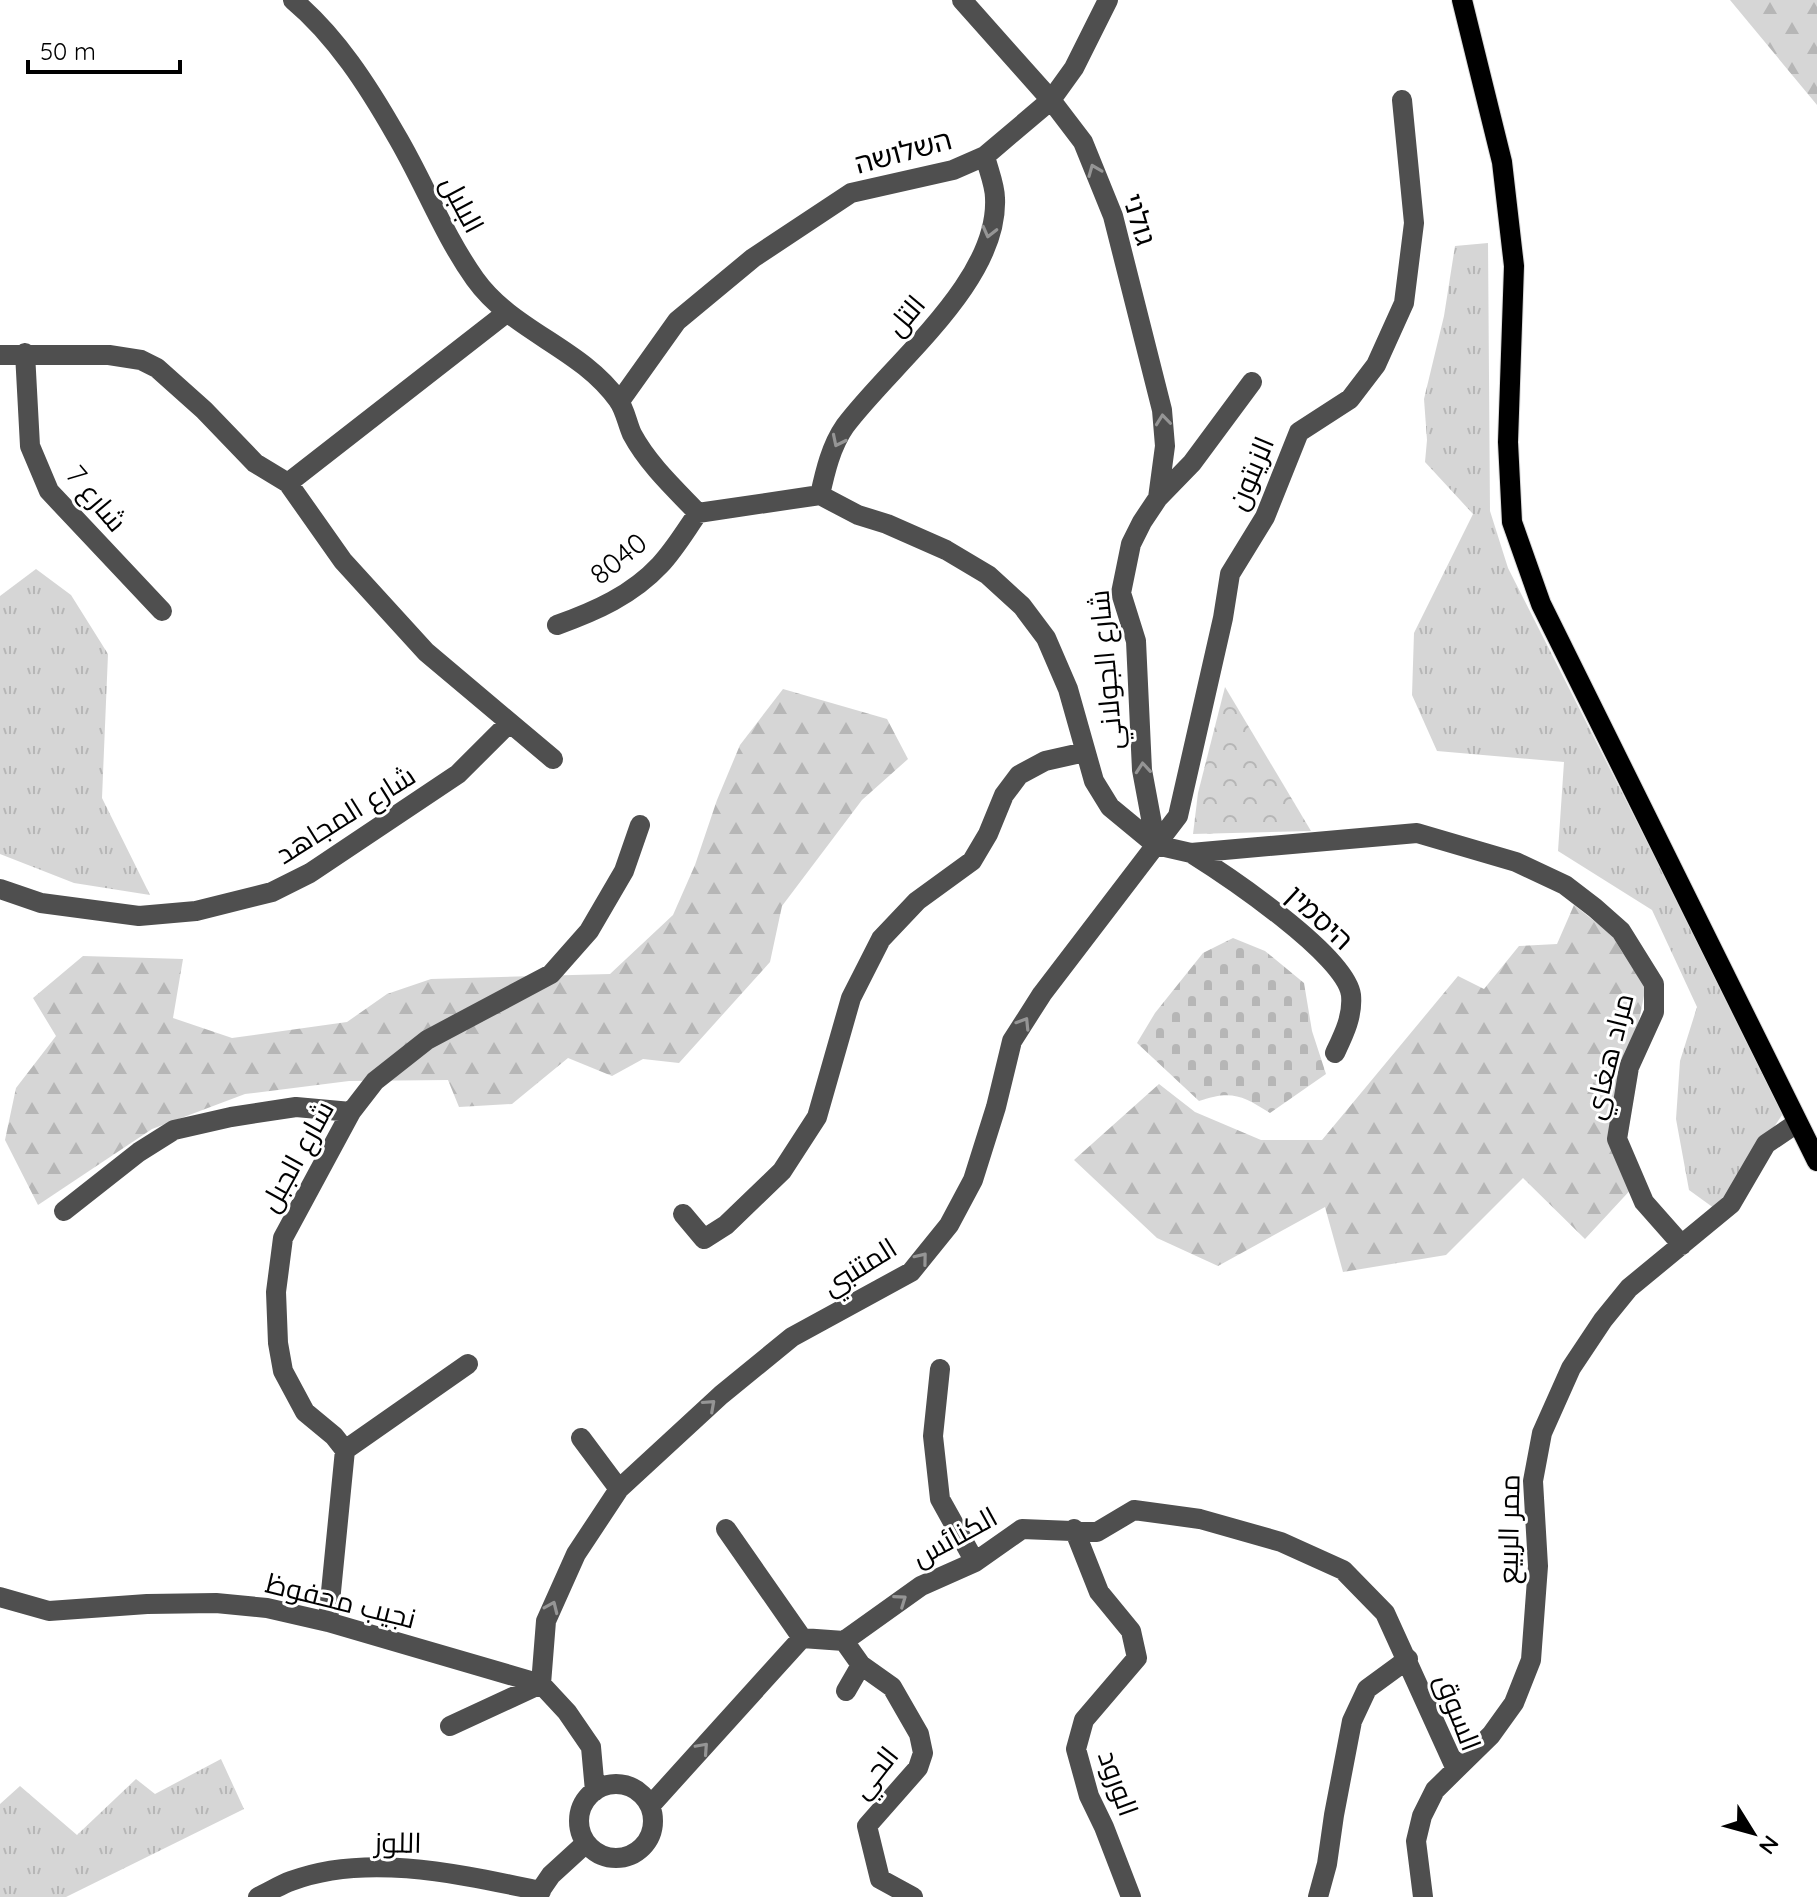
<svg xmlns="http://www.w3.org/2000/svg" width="1817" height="1897" font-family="Quicksand,Cairo,'Noto Sans Hebrew',sans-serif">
	<defs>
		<pattern id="grass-tufts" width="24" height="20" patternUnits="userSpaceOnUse" patternTransform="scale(2)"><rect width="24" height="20" fill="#d6d6d6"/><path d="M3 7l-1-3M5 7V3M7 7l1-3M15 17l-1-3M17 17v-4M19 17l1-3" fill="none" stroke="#b6b6b6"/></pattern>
		<pattern id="forest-firs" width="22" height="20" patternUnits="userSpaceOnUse" patternTransform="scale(2)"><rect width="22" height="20" fill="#d6d6d6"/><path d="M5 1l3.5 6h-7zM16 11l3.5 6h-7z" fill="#b6b6b6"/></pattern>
		<pattern id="cemetery-stones" width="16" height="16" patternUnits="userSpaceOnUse" patternTransform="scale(2)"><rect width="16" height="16" fill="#d6d6d6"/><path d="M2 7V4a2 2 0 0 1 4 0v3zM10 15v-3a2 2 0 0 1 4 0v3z" fill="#b6b6b6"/></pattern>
		<pattern id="park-crowns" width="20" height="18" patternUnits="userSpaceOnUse" patternTransform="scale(2)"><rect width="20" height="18" fill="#d6d6d6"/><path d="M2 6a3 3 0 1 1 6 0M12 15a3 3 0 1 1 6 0" fill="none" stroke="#b6b6b6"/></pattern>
	</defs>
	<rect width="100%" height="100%" fill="#fff"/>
	<path fill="url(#grass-tufts)" d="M 1488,243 L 1490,511 L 1508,568 L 1784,1112 L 1718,1211 L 1689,1190 L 1676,1119 L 1680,1061 L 1697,1007 L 1652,910 L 1558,851 L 1564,762 L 1437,751 L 1412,695 L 1414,633 L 1473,514 L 1425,462 L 1427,440 L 1424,399 L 1444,316 L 1455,246 Z
		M 36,569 L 71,595 L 108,654 L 102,798 L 150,895 L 74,883 L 0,854 L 0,596 Z
		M 221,1759 L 244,1809 L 66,1897 L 0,1897 L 0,1804 L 20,1786 L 77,1835 L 136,1779 L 155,1794 Z"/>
	<path fill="url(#forest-firs)" d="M 1730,0 L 1817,0 L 1817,105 Z
		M 783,689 L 887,719 L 908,759 L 862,800 L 782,906 L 770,962 L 679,1063 L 643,1059 L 612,1076 L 568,1058 L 512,1104 L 459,1107 L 448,1080 L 349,1081 L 245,1094 L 152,1129 L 38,1205 L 5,1140 L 16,1088 L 56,1036 L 33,998 L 83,956 L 183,959 L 173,1018 L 232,1038 L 347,1022 L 387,994 L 431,979 L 610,974 L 673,915 L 695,865 L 717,800 L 740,745 Z
		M 1574,905 L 1612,935 L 1648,976 L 1626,1085 L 1625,1147 L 1635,1185 L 1585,1239 L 1523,1178 L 1446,1255 L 1343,1272 L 1325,1207 L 1218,1266 L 1157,1238 L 1074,1160 L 1159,1084 L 1195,1112 L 1261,1140 L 1322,1140 L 1458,976 L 1484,989 L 1519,946 L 1557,944 Z"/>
	<path fill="url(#cemetery-stones)" d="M 1233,938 L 1265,951 L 1304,983 L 1312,1031 L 1326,1074 L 1270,1113 C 1242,1095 1231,1090 1199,1101 L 1137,1043 L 1155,1013 L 1203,953 Z"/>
	<path fill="url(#park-crowns)" d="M 1225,687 L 1311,831 L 1193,834 L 1198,793 Z"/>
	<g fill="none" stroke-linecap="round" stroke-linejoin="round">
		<g stroke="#dbdbdb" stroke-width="22">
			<path id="major" d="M 1462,0 L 1502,162 L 1514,266 L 1508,442 L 1512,522 L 1541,604 L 1817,1161"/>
		</g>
		<path stroke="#4f4f4f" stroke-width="20" d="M 293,0 C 336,36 368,86 396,135 C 424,182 443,234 475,279 C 513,332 580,347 618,400 C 625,409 627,423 632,434 C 648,464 675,489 698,513 L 820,495 L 858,515 L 887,524 L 946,550 L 988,575 L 1022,606 L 1046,638 L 1068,689 L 1094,781 L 1110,807 L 1156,845 L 1191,853 L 1417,833 L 1516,862 L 1565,885 L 1595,908 L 1621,931 L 1654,984 L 1654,1012 L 1629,1067 L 1617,1139 L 1644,1202 L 1682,1245
			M 962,0 L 1051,100 L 1083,142 L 1113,216 L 1162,410 L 1165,446 L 1158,498
			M 25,353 L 30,446 L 49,491 L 162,611
			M 0,355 L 109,355 L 141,360 L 157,368 L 204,410 L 255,463 L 288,483 L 343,561 L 426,652 L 553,759
			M 620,401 L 677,321 L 753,258 L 851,193 L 953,170 L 985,156 L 1051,100 L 1074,68 L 1108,0
			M 288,483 L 505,314
			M 820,495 C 825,472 831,446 845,426 C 891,364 999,282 995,198 C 995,185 988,169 985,156
			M 557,625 C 596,611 632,595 660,565 C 675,549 686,530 698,513
			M 1156,845 L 1142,770 L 1136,641 L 1121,593 L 1131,544 L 1142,522 L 1158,498 L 1192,463 L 1252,382
			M 1191,853 C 1226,875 1346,955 1351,995 C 1353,1016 1344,1034 1335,1053
			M 0,889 L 41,903 L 139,916 L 196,911 L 272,892 L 310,873 L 458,774 L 509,723
			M 64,1211 L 139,1152 L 174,1130 L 231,1117 L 296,1107 L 351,1112
			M 683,1214 L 704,1239 L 726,1225 L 782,1171 L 817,1117 L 851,998 L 881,939 L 917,901 L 972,861 L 988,834 L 1004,795 L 1019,775 L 1045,761 L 1085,752
			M 940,1369 L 933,1436 L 940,1499 L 975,1562
			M 581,1438 L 619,1489
			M 345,1450 L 468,1364
			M 726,1529 L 802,1638
			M 1074,1529 L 1099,1592 L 1131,1631 L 1137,1658 L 1084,1720 L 1076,1749 L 1089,1796 L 1104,1827 L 1131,1897
			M 0,1597 L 49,1611 L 147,1604 L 216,1603 L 267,1608 L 328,1622 L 541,1684 L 567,1712 L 591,1747 L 595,1791
			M 328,1622 L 345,1450 L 334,1436 L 305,1412 L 283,1371 L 278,1343 L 276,1292 L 283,1238 L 351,1112 L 375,1081 L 427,1040 L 551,974 L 589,931 L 624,871 L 640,825
			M 844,1641 L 861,1665 L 892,1687 L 919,1734 L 923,1753 L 918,1768 L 867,1826 L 880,1879 L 913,1897
			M 541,1684 L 546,1621 L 576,1554 L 619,1489 L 721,1395 L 792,1337 L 911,1272 L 949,1225 L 973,1180 L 996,1107 L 1012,1041 L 1042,994 L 1178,816 L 1223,618 L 1230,574 L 1265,517 L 1299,432 L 1350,399 L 1376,365 L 1404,303 L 1414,223 L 1402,100
			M 846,1691 L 861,1665
			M 450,1726 L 541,1684
			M579 1821a37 37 0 1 1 74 0a37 37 0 1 1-74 0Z
			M 650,1806 L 802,1638 L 844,1641 L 921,1586 L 975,1562 L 1022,1529 L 1097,1532 L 1134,1510 L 1200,1519 L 1281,1542 L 1343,1570 L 1385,1613 L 1455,1767
			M 258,1897 C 269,1892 280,1885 291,1881 C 368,1852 463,1875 541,1891
			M 536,1897 L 551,1875 L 586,1843
			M 1318,1897 L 1327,1864 L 1334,1815 L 1352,1721 L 1367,1689 L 1408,1659
			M 1423,1897 L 1416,1841 L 1422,1816 L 1435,1790 L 1491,1735 L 1514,1703 L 1531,1660 L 1538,1566 L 1533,1481 L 1542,1433 L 1571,1368 L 1603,1320 L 1629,1288 L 1731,1204 L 1766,1144 L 1797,1123"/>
		<use href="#major" stroke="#000" stroke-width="20"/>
	</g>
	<defs><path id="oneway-chevron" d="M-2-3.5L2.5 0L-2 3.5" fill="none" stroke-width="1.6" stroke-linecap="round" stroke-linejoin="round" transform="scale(2)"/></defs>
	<g stroke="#959595">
		<use href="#oneway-chevron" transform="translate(1094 170) rotate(-112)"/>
		<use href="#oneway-chevron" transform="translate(989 232) rotate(104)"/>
		<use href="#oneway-chevron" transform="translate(1163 420) rotate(-96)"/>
		<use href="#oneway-chevron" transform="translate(838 441) rotate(116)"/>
		<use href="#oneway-chevron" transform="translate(1143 768) rotate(-95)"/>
		<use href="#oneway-chevron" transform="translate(1024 1023) rotate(-58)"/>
		<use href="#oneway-chevron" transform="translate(922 1258) rotate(-51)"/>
		<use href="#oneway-chevron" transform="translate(710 1405) rotate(-42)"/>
		<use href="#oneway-chevron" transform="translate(901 1600) rotate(-35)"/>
		<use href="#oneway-chevron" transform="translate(552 1607) rotate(-66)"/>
		<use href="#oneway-chevron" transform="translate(703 1748) rotate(-48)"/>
	</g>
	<g text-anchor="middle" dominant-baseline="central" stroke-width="6" stroke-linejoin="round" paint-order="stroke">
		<g font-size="28" fill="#000" stroke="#fff">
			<text transform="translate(903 151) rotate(-15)">השלושה</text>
			<text transform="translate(463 204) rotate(62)">البلبل</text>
			<text transform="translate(1140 219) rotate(73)">גולני</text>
			<text transform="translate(905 315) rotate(-50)">التل</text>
			<text transform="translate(1250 473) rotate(-67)">الزيتون</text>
			<text transform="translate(97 498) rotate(50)">شارع 7</text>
			<text transform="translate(618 558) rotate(-39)">8040</text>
			<text transform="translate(1105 670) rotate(-95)">شارع الجولاني</text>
			<text transform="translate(345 814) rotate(-32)">شارع المجاهد</text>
			<text transform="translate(1320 917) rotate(43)">היסמין</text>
			<text transform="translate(1608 1056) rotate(-76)">مراد هغاي</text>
			<text transform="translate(296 1156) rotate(-61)">شارع الجبل</text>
			<text transform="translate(859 1266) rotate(-32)">المتنبي</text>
			<text transform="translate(1508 1529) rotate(-89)">ممر الربيع</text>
			<text transform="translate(954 1536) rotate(-29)">الكنائس</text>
			<text transform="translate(341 1600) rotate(14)">نجيب محفوظ</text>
			<text transform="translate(1459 1712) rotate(69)">السوق</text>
			<text transform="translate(874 1772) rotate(-52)">الحي</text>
			<text transform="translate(1119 1783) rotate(70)">الورود</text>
			<text transform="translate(398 1842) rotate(1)">اللوز</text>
		</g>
	</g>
	<g transform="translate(1753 1833) rotate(127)" stroke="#ffffff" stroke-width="6" paint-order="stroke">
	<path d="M0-6L14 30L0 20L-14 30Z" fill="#000000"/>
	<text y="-12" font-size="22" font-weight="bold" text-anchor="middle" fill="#000000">N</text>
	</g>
	<path d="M28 60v12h152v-12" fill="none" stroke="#000000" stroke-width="4"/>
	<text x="40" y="60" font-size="24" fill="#000000" stroke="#ffffff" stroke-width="6" paint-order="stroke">50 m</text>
</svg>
